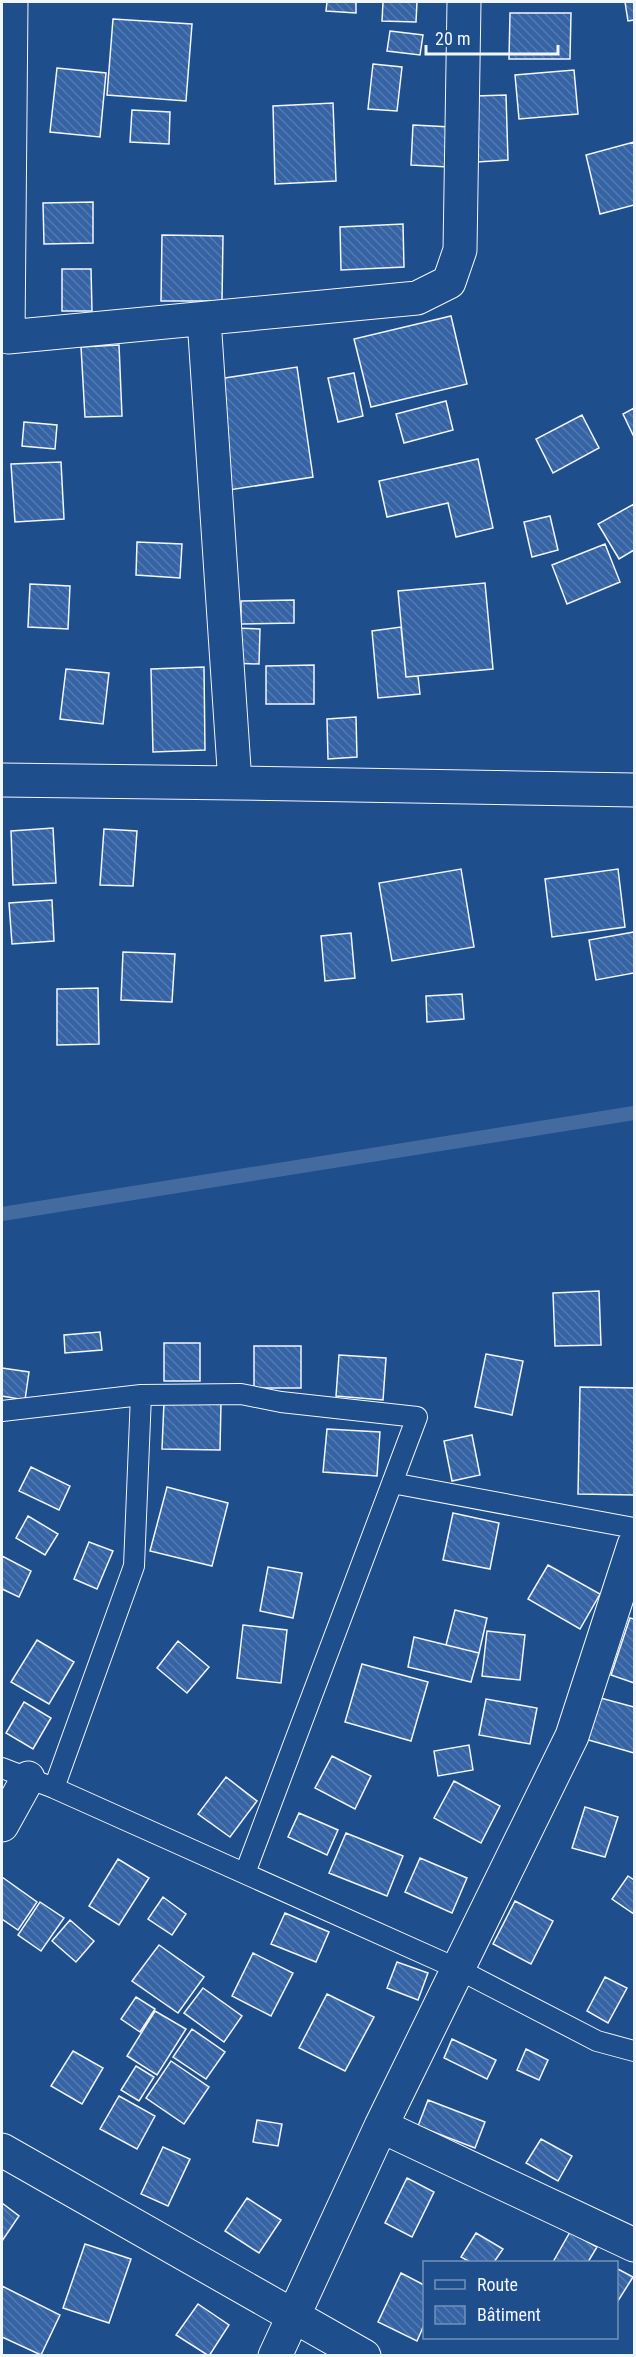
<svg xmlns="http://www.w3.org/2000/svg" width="636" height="2357" font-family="'Roboto Condensed',sans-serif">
	<defs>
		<pattern id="building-back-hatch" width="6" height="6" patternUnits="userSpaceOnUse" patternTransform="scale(1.5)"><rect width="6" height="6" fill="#3563a3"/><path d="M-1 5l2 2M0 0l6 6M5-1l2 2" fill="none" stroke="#537ab1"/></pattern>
	</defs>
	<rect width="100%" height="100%" fill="#1f4e8c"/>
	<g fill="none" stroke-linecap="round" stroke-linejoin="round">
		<path stroke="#446ba0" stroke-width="14" d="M 2,1214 L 634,1113"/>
	</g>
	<path fill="url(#building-back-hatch)" stroke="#f2f6ff" stroke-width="1.5" d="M 327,2 L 356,2 L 356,13 L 326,11 Z
		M 383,2 L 417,2 L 416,22 L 382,21 Z
		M 625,2 L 634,2 L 634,20 L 628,21 Z
		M 510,13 L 571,13 L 570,59 L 509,59 Z
		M 113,19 L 192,24 L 186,101 L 107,95 Z
		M 390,31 L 423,35 L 420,55 L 387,51 Z
		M 373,64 L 402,67 L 397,111 L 368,109 Z
		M 57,68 L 106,73 L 100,137 L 50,132 Z
		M 574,70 L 578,114 L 519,119 L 515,75 Z
		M 506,95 L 508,160 L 477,162 L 475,96 Z
		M 333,103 L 336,181 L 275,184 L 273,106 Z
		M 132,110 L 170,112 L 169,144 L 130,142 Z
		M 413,125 L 451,127 L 449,167 L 411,165 Z
		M 634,142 L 634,205 L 600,214 L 586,155 Z
		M 93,202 L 93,243 L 44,244 L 43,203 Z
		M 403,224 L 404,267 L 341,270 L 340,227 Z
		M 162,235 L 223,236 L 222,301 L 161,301 Z
		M 62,269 L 91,269 L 92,311 L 62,311 Z
		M 451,316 L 467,384 L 371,407 L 354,339 Z
		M 119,345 L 122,416 L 85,417 L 81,347 Z
		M 297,367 L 313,477 L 229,490 L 212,380 Z
		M 354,373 L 363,416 L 338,422 L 328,378 Z
		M 446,401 L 453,430 L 404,443 L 396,414 Z
		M 634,408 L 634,437 L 623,414 Z
		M 582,415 L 599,448 L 553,473 L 536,439 Z
		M 24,422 L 57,425 L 55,449 L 22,446 Z
		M 478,459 L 493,528 L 456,537 L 448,503 L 387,517 L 379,481 Z
		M 61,462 L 64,519 L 15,522 L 11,464 Z
		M 634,504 L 634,550 L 619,559 L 598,524 Z
		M 550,516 L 558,550 L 532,557 L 524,522 Z
		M 137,542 L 182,544 L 180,578 L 136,575 Z
		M 605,544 L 620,582 L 567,604 L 552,565 Z
		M 485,583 L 493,669 L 406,677 L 398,591 Z
		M 30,584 L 70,586 L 68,629 L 28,627 Z
		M 294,600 L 294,623 L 241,624 L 241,601 Z
		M 401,627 L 406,677 L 418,676 L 420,694 L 378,698 L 372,631 Z
		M 233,628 L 260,629 L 259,664 L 232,663 Z
		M 314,665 L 314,704 L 266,704 L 266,666 Z
		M 204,667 L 205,750 L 153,752 L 151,669 Z
		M 66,669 L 109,673 L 103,724 L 60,719 Z
		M 356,717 L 357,757 L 328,759 L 327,719 Z
		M 53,828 L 56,883 L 13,885 L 11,831 Z
		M 104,829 L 137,831 L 133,886 L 100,885 Z
		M 461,869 L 474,947 L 392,961 L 379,883 Z
		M 618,869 L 625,927 L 552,937 L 545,879 Z
		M 52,900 L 54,941 L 12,944 L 9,903 Z
		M 634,932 L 634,973 L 596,980 L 589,940 Z
		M 351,933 L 355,978 L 325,981 L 321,936 Z
		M 123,952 L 175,954 L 172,1002 L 121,1000 Z
		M 98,988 L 99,1044 L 57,1045 L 57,989 Z
		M 462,994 L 464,1019 L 427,1022 L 426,996 Z
		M 599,1291 L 601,1345 L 555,1346 L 553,1293 Z
		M 100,1332 L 102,1350 L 65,1353 L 64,1335 Z
		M 164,1343 L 200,1343 L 200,1381 L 164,1381 Z
		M 254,1346 L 301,1346 L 301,1388 L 254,1388 Z
		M 486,1354 L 523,1361 L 512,1415 L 475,1407 Z
		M 339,1355 L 386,1358 L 383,1400 L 336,1396 Z
		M 2,1368 L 29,1372 L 25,1400 L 2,1396 Z
		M 580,1387 L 634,1388 L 634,1495 L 578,1494 Z
		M 164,1402 L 221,1403 L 220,1450 L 162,1449 Z
		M 327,1429 L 380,1432 L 377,1476 L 323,1472 Z
		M 472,1435 L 480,1475 L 452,1481 L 444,1441 Z
		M 31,1467 L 70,1486 L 59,1510 L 19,1491 Z
		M 167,1487 L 228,1503 L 212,1566 L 150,1551 Z
		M 453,1513 L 499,1523 L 490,1569 L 443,1560 Z
		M 28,1516 L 58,1534 L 45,1555 L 16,1538 Z
		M 89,1542 L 113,1551 L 97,1589 L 74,1579 Z
		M 2,1556 L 31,1571 L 19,1597 L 2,1589 Z
		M 548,1565 L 600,1594 L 580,1629 L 528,1599 Z
		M 268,1567 L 302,1573 L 293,1618 L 260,1611 Z
		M 455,1610 L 487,1618 L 479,1653 L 446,1645 Z
		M 630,1618 L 634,1619 L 634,1683 L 611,1675 Z
		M 243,1625 L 287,1630 L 281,1683 L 237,1678 Z
		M 487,1631 L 525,1635 L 520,1680 L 482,1676 Z
		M 414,1637 L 479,1653 L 471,1682 L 408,1667 Z
		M 37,1640 L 74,1662 L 49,1704 L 11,1682 Z
		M 178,1641 L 209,1667 L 187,1693 L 157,1668 Z
		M 362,1664 L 428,1682 L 411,1741 L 345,1722 Z
		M 597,1697 L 634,1707 L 634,1753 L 585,1739 Z
		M 486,1699 L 537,1708 L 530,1744 L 479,1735 Z
		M 24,1702 L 51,1718 L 33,1749 L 6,1733 Z
		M 469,1745 L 473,1770 L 438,1776 L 434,1751 Z
		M 332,1756 L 371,1776 L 355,1809 L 315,1788 Z
		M 226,1777 L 257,1801 L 230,1837 L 198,1814 Z
		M 454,1781 L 500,1806 L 481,1843 L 434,1818 Z
		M 585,1807 L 618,1817 L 605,1857 L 572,1848 Z
		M 299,1813 L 338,1830 L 327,1855 L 288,1837 Z
		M 346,1833 L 403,1856 L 387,1896 L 329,1873 Z
		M 420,1858 L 467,1878 L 452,1913 L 405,1892 Z
		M 118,1859 L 149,1878 L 119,1925 L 89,1906 Z
		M 628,1876 L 634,1880 L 634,1914 L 612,1899 Z
		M 2,1877 L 37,1902 L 18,1930 L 2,1919 Z
		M 163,1897 L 186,1914 L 172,1935 L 148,1919 Z
		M 515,1901 L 553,1921 L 531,1964 L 493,1944 Z
		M 40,1902 L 64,1918 L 41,1951 L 18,1935 Z
		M 285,1913 L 329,1932 L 316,1962 L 271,1944 Z
		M 70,1920 L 94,1941 L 76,1962 L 52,1941 Z
		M 159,1945 L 204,1977 L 178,2013 L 132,1981 Z
		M 253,1953 L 293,1973 L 271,2016 L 232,1996 Z
		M 397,1962 L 428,1973 L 418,2000 L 387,1988 Z
		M 605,1977 L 627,1988 L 608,2023 L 587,2011 Z
		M 203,1988 L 242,2016 L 224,2042 L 184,2013 Z
		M 327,1994 L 374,2017 L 345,2071 L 299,2048 Z
		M 136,1997 L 155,2009 L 140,2032 L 121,2019 Z
		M 155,2011 L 186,2029 L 157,2075 L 127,2056 Z
		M 192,2029 L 225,2052 L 206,2079 L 173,2057 Z
		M 452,2039 L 496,2060 L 487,2079 L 444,2058 Z
		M 526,2049 L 548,2060 L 539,2080 L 517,2070 Z
		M 73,2051 L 103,2068 L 82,2104 L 51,2086 Z
		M 171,2061 L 209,2087 L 184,2124 L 146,2098 Z
		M 136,2066 L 154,2077 L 139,2101 L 121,2090 Z
		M 119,2096 L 155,2116 L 137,2149 L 100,2129 Z
		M 428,2100 L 485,2122 L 475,2148 L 418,2126 Z
		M 257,2120 L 282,2124 L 278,2146 L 253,2142 Z
		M 541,2139 L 572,2156 L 558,2181 L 526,2163 Z
		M 163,2147 L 190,2159 L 168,2206 L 141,2194 Z
		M 407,2178 L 434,2192 L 412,2237 L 385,2223 Z
		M 247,2198 L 281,2220 L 259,2253 L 225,2231 Z
		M 2,2203 L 19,2216 L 2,2241 Z
		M 570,2232 L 597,2247 L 588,2262 L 553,2262 Z
		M 476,2233 L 503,2249 L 494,2262 L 470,2262 L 461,2257 Z
		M 85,2244 L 131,2259 L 109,2323 L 63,2308 Z
		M 616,2268 L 633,2277 L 616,2304 Z
		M 401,2273 L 424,2285 L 424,2325 L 417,2341 L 378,2322 Z
		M 2,2286 L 60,2315 L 41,2355 L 2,2337 Z
		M 198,2304 L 229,2325 L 209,2356 L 176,2335 Z"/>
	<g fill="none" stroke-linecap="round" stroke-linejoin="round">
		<g stroke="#f2f6ff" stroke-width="22">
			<path id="lane" d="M 2,1411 L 141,1395 L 241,1394 L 281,1402 L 417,1417 L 245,1873
				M 392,1483 L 634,1528
				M 2,1768 L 54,1788 L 458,1969 L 597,2041 L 634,2051
				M 54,1788 L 134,1566 L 141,1395"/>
		</g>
		<g stroke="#f2f6ff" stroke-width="35">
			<path id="street" d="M 11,2 L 8,337 L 417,298 L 449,282 L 460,250 L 464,2
				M 204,319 L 235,783 L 634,790
				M 2,780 L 235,783
				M 2,1825 L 28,1778
				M 381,2126 L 634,2245
				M 2,2150 L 364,2356
				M 275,2356 L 381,2126 L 572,1736 L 634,1545"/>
		</g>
		<use href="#lane" stroke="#1f4e8c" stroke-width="20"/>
		<use href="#street" stroke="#1f4e8c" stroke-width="33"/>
	</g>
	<rect width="636" height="2357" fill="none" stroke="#f2f6ff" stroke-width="6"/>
	<rect x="423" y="2261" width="195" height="78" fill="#1f4e8c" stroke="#7391ba" stroke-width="1.5"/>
	<rect x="435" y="2280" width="30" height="9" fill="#1f4e8c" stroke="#7391ba" stroke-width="1.5"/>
	<text x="477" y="2291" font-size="18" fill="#f2f6ff">Route</text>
	<rect x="435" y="2306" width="30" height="18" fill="url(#building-back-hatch)" stroke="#7391ba" stroke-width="1.5"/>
	<text x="477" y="2321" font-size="18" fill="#f2f6ff">Bâtiment</text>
	<path d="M426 45v9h132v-9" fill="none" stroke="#f2f6ff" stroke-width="3"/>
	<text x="435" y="45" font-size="18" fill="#f2f6ff" stroke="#1f4e8c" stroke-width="4.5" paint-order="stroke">20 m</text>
</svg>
